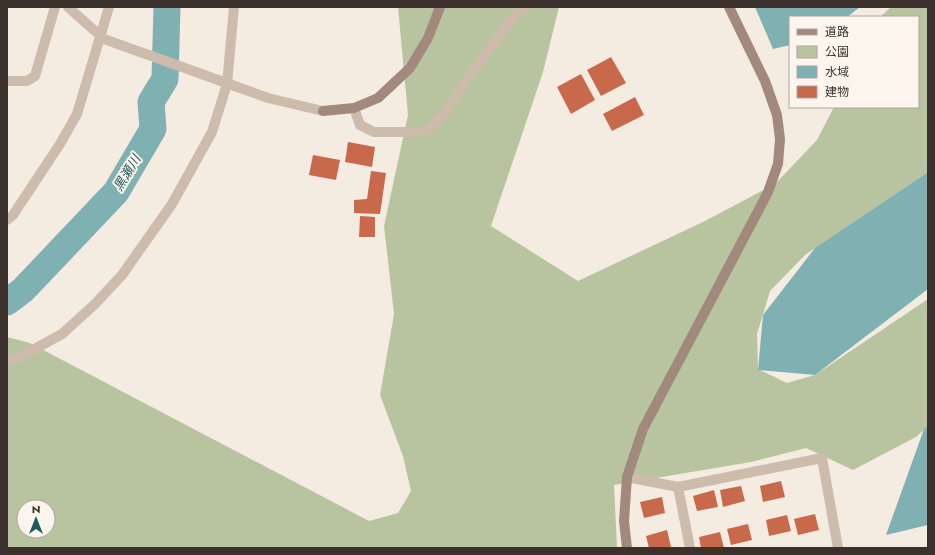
<svg xmlns="http://www.w3.org/2000/svg" width="935" height="555" font-family="Jost,'Noto Sans JP',sans-serif">
	<rect width="100%" height="100%" fill="#f4ebe1"/>
	<path fill="#b8c4a0" fill-rule="evenodd" d="M 398,7 L 559,7 L 543,72 L 491,226 L 578,281 L 705,221 L 775,184 L 817,140 L 834,107 L 918,107 L 918,17 L 880,17 L 891,7 L 928,7 L 928,172 L 805,255 L 770,291 L 757,334 L 758,369 L 787,383 L 815,375 L 928,299 L 928,426 L 916,437 L 853,470 L 806,448 L 751,462 L 614,485 L 617,548 L 7,548 L 7,337 L 30,343 L 369,521 L 398,513 L 411,491 L 403,456 L 380,395 L 394,314 L 384,226 L 408,115 ZM 24,507 L 48,507 L 48,531 L 24,531 Z"/>
	<path fill="#7fb0b2" d="M 755,7 L 860,7 L 847,17 L 790,17 L 790,45 L 773,49 Z
		M 928,172 L 928,289 L 815,375 L 758,370 L 763,315 L 815,248 Z
		M 928,426 L 928,525 L 886,535 L 924,429 Z"/>
	<g fill="none" stroke-linecap="round" stroke-linejoin="round">
		<path stroke="#7fb0b2" stroke-width="27" d="M 7,302 L 23,290 L 116,192 L 153,129 L 151,102 L 165,79 L 167,7"/>
	</g>
	<path fill="#c8694b" d="M 611,57 L 626,83 L 601,96 L 587,70 Z
		M 581,74 L 595,100 L 571,114 L 557,87 Z
		M 635,97 L 644,115 L 612,131 L 603,114 Z
		M 348,142 L 375,147 L 372,167 L 345,162 Z
		M 313,155 L 340,160 L 336,180 L 309,175 Z
		M 371,171 L 386,173 L 380,214 L 354,213 L 354,200 L 367,199 Z
		M 360,216 L 375,217 L 375,237 L 359,237 Z
		M 781,481 L 785,497 L 763,502 L 760,486 Z
		M 741,486 L 745,501 L 723,507 L 720,490 Z
		M 714,490 L 718,507 L 697,511 L 693,496 Z
		M 662,497 L 665,513 L 644,518 L 640,502 Z
		M 815,514 L 819,530 L 798,535 L 794,519 Z
		M 787,515 L 791,531 L 769,536 L 766,520 Z
		M 748,524 L 752,540 L 731,545 L 727,529 Z
		M 667,530 L 671,547 L 664,548 L 649,548 L 646,536 Z
		M 720,532 L 724,548 L 701,548 L 699,537 Z"/>
	<g fill="none" stroke-linecap="round" stroke-linejoin="round">
		<path stroke="#cdbbac" stroke-width="10" d="M 68,7 L 104,39 L 268,98 L 323,111
			M 7,81 L 27,81 L 35,76 L 55,7
			M 354,108 L 360,125 L 374,132 L 425,132 L 444,114 L 464,83 L 514,16 L 526,7
			M 7,220 L 13,215 L 60,144 L 77,114 L 109,7
			M 7,362 L 20,357 L 62,334 L 95,304 L 122,275 L 172,204 L 212,132 L 227,84 L 234,7
			M 627,477 L 678,487 L 822,458 L 838,548
			M 678,487 L 690,548"/>
		<path stroke="#a18a7d" stroke-width="10" d="M 323,111 L 354,108 L 378,98 L 410,68 L 428,38 L 440,7
			M 627,548 L 624,521 L 627,477 L 643,429 L 756,215 L 768,192 L 778,164 L 780,139 L 777,115 L 765,81 L 729,7"/>
	</g>
	<g text-anchor="middle" dominant-baseline="central" stroke-width="4" stroke-linejoin="round" paint-order="stroke">
		<g font-size="13" font-style="italic" fill="#1f5a5e" stroke="#fbf5ee">
			<text transform="translate(127 173) rotate(-59)">黒瀬川</text>
		</g>
	</g>
	<rect width="935" height="555" fill="none" stroke="#3b302b" stroke-width="16"/>
	<rect x="789" y="16" width="130" height="92" fill="#fbf5ee" stroke="#aea6a0"/>
	<rect x="797" y="29" width="20" height="6" fill="#a18a7d" stroke="#aea6a0"/>
	<text x="825" y="36" font-size="12" fill="#3b302b">道路</text>
	<rect x="797" y="46" width="20" height="12" fill="#b8c4a0" stroke="#aea6a0"/>
	<text x="825" y="56" font-size="12" fill="#3b302b">公園</text>
	<rect x="797" y="66" width="20" height="12" fill="#7fb0b2" stroke="#aea6a0"/>
	<text x="825" y="76" font-size="12" fill="#3b302b">水域</text>
	<rect x="797" y="86" width="20" height="12" fill="#c8694b" stroke="#aea6a0"/>
	<text x="825" y="96" font-size="12" fill="#3b302b">建物</text>
	<g transform="translate(36 519)"><circle r="19" fill="#fbf5ee" stroke="#aea6a0"/>
	<path d="M0-3L7 15L0 10L-7 15Z" fill="#1f5a5e"/>
	<text y="-6" font-size="11" font-weight="bold" text-anchor="middle" fill="#3b302b">N</text>
	</g>
</svg>
